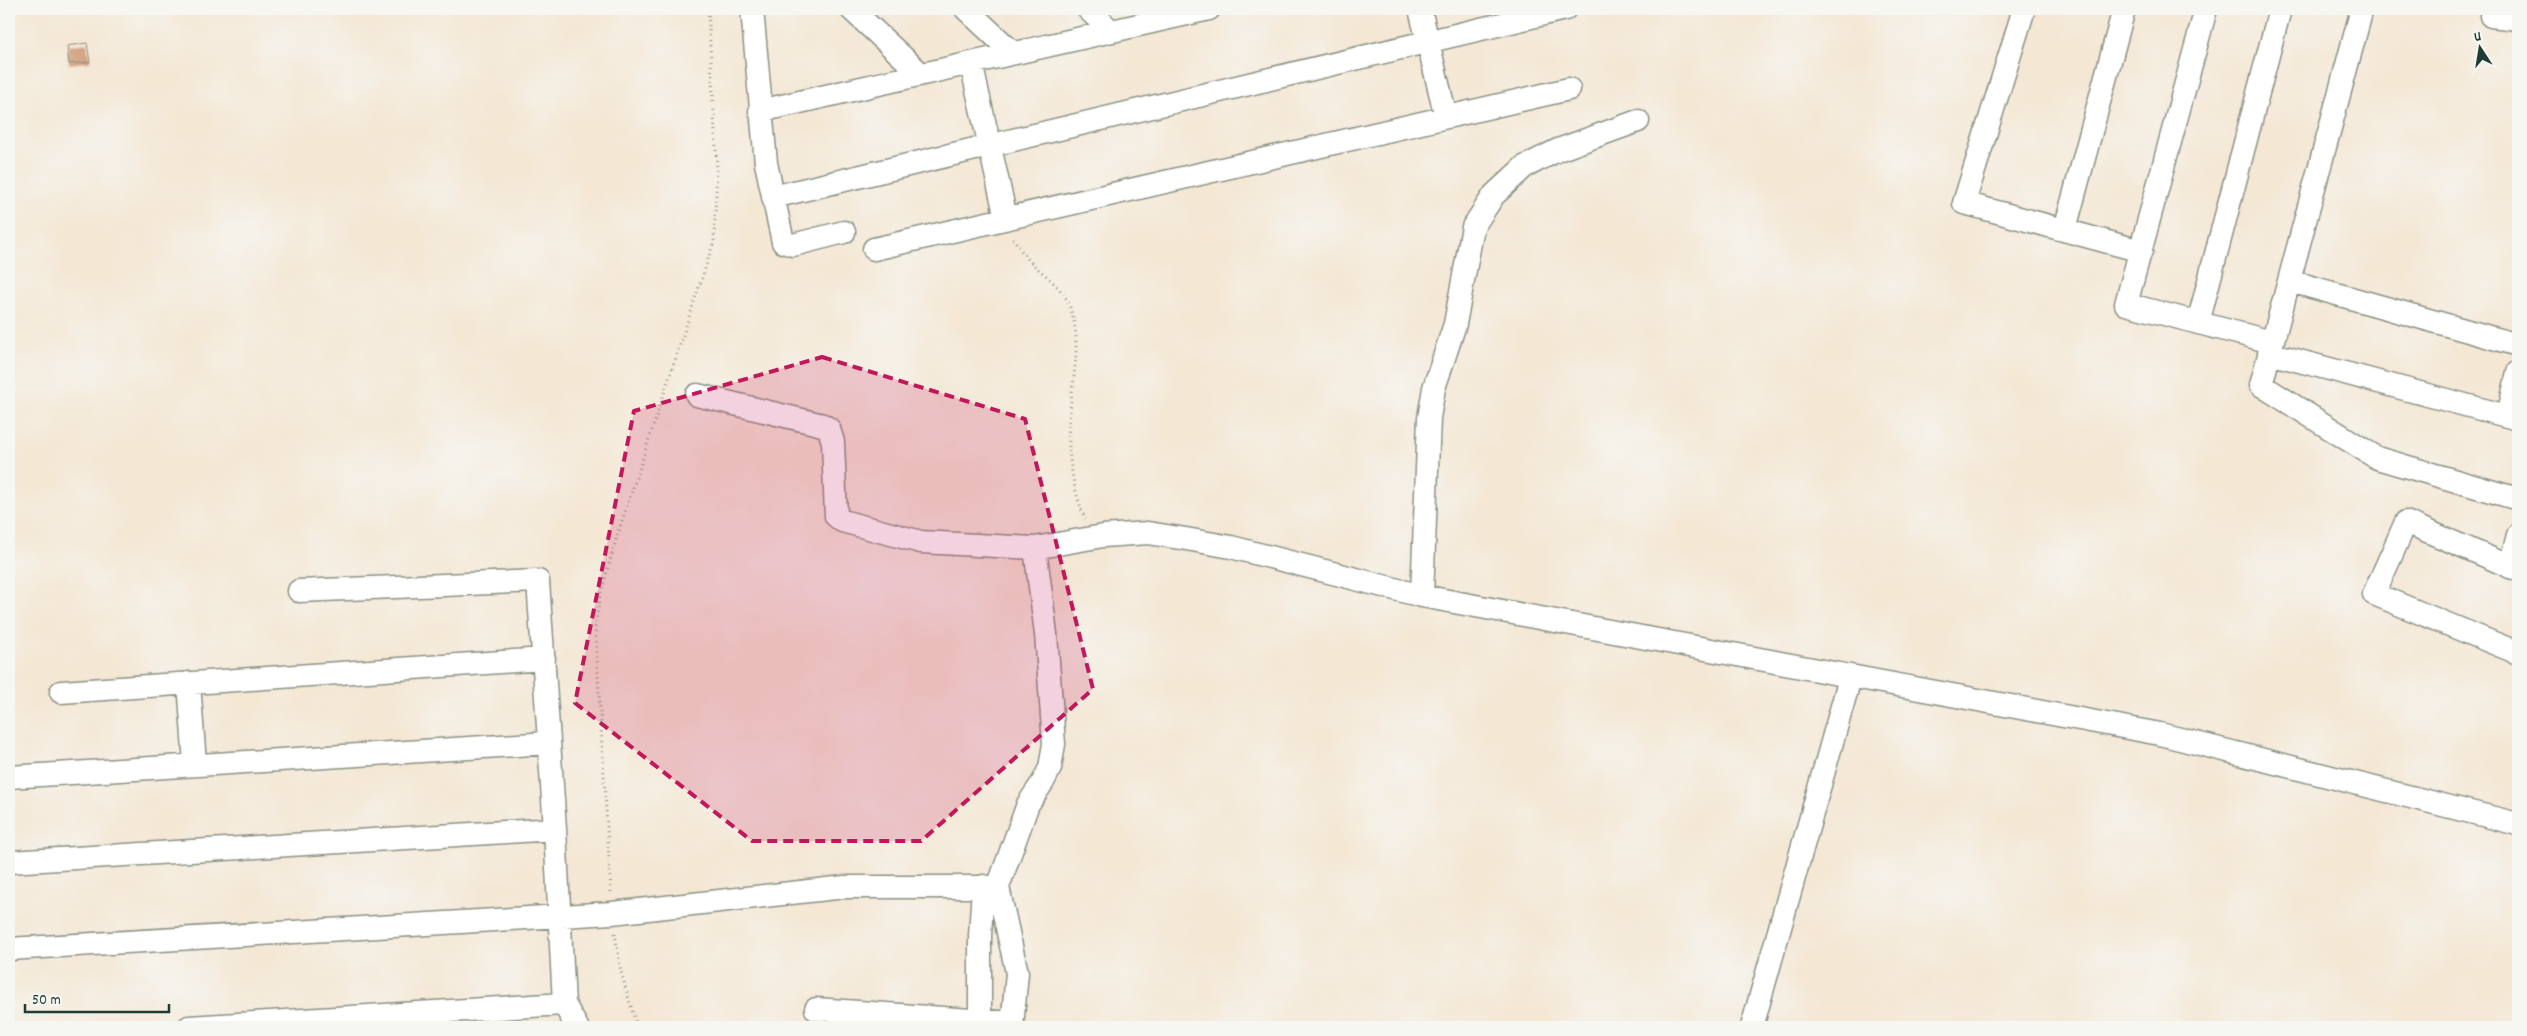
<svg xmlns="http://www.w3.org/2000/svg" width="2527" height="1036" font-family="Dekko,sans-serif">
	<rect width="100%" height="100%" fill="#f6f6f2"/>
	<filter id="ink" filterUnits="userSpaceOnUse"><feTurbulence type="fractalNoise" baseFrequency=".02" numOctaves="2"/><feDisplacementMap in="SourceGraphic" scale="10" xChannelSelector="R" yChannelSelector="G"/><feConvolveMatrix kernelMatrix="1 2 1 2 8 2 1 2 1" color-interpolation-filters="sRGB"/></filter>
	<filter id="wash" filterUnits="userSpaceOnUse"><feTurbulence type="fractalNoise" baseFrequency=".0096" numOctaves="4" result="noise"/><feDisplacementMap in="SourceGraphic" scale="20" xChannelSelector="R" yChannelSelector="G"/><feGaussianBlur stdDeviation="1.12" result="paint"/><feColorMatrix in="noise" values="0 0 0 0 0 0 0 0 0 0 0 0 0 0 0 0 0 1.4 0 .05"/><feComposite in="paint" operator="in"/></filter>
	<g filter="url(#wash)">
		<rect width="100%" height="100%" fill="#f4e7d4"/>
		<g id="blocks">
			<path fill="#d19e7b" d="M 87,43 L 90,62 L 69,64 L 67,46 Z"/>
		</g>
	</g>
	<g filter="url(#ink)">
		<use href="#blocks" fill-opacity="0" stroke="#8a9284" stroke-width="1"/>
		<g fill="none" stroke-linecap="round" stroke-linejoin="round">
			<g stroke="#8a9284" stroke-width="25">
				<path id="minor" d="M 752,9 L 766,163 L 783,242 L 793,245 L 844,232
					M 851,9 L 921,74
					M 966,9 L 1013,53
					M 1088,9 L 1111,31
					M 1420,9 L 1446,117
					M 2024,9 L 1964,203 L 2141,251
					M 2206,9 L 2126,304 L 2272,342
					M 2362,9 L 2261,385 L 2377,458 L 2518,499
					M 2491,16 L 2518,19
					M 971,63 L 1006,218
					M 760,111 L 1209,9
					M 773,197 L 1565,9
					M 2065,229 L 2124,9
					M 874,249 L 1569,89
					M 2290,281 L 2518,345
					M 2198,323 L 2280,9
					M 2269,353 L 2518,419
					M 697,395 L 823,425 L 829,429 L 833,442 L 836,516 L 842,521 L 921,542 L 1035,548 L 1103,536 L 1148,533 L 1186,539 L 1231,547 L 1422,596 L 2160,734 L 2518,824
					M 2508,416 L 2518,372
					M 2510,567 L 2518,535
					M 2518,570 L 2406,522 L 2374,594 L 2518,653
					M 299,591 L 538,581 L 555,829 L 564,1004 L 577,1027
					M 1422,596 L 1429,418 L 1434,388 L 1455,324 L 1473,227 L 1494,195 L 1524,167 L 1558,150 L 1638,121
					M 189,683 L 195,764
					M 61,692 L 544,659
					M 9,777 L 549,743
					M 9,862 L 555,829
					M 9,949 L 612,913 L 845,887 L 998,887
					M 816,1009 L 1013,1023
					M 980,1021 L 980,936 L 983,886
					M 189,1027 L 564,1004
					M 1012,1027 L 1017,973 L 998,887 L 1028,804 L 1043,782 L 1050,768 L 1054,744 L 1046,634 L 1035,548
					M 1752,1027 L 1850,678"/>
			</g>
			<path stroke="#8a9284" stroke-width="3" stroke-dasharray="1 4" stroke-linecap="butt" d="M 1013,238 C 1017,244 1021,251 1026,257 C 1040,273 1061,284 1069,305 C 1084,341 1071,384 1069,422 C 1067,454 1073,489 1085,519
				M 611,892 L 595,627 L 600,595 L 618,533 L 714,241 L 717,167 L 708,9
				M 615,933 L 621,972 L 637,1027"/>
			<use href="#minor" stroke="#fff" stroke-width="22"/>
		</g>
	</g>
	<path fill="#c2185b" fill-opacity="0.2" stroke="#c2185b" stroke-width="4" stroke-dasharray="10 6" stroke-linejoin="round" d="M 822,357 L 1025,419 L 1093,689 L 921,841 L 752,841 L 575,703 L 634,411 Z"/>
	<rect width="2527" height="1036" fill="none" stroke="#f6f6f2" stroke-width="30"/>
	<g transform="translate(2480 48) rotate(348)" stroke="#f6f6f2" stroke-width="4" paint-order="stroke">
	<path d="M0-4L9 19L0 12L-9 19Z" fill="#1f3d34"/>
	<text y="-8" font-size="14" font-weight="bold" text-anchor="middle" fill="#1f3d34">U</text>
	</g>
	<path d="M25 1004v8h144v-8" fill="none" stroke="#1f3d34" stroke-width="2.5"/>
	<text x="32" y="1004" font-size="15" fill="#1f3d34" stroke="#f6f6f2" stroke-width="4" paint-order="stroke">50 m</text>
</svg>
